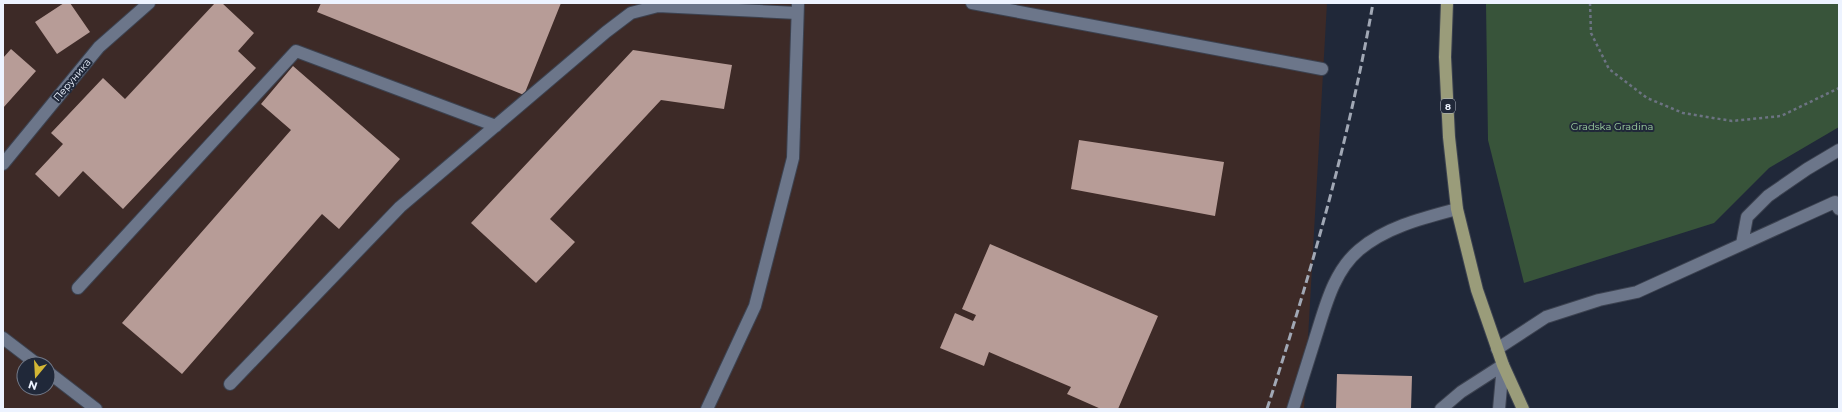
<svg xmlns="http://www.w3.org/2000/svg" width="1842" height="412" font-family="Montserrat,sans-serif">
	<rect width="100%" height="100%" fill="#202839"/>
	<path fill="#3d2a27" fill-rule="evenodd" d="M 3,3 L 1327,3 L 1304,409 L 3,409 ZM 24,364 L 48,364 L 48,388 L 24,388 Z"/>
	<path fill="#38543a" d="M 1486,3 L 1839,3 L 1839,127 L 1769,168 L 1714,223 L 1524,283 L 1488,140 Z"/>
	<path fill="#b79c97" d="M 64,3 L 70,3 L 90,32 L 57,54 L 35,22 Z
		M 215,3 L 222,3 L 254,33 L 238,51 L 256,68 L 123,209 L 83,171 L 59,197 L 35,174 L 63,144 L 51,133 L 103,78 L 125,99 Z
		M 321,3 L 561,3 L 524,95 L 317,12 Z
		M 11,49 L 36,71 L 3,108 L 3,58 Z
		M 633,50 L 732,65 L 724,109 L 661,100 L 550,219 L 575,242 L 536,283 L 471,223 Z
		M 293,66 L 400,159 L 339,229 L 322,214 L 182,374 L 122,323 L 291,130 L 261,104 Z
		M 1079,140 L 1224,162 L 1215,216 L 1071,189 Z
		M 990,244 L 1158,316 L 1118,409 L 1101,409 L 1067,394 L 1071,387 L 989,352 L 984,366 L 940,348 L 955,313 L 973,321 L 976,315 L 962,309 Z
		M 1337,374 L 1412,376 L 1411,409 L 1336,409 Z"/>
	<g fill="none" stroke-linecap="round" stroke-linejoin="round">
		<g stroke="#3c4250" stroke-width="14">
			<path id="minor" d="M 972,3 L 1322,69
				M 3,164 L 99,47 L 149,3
				M 1742,244 L 1747,217 L 1768,196 L 1807,169 L 1839,150
				M 78,288 L 296,51 L 496,126
				M 3,338 L 37,364
				M 1497,349 L 1546,317 L 1599,300 L 1637,292 L 1835,202 L 1839,209
				M 48,372 L 96,409
				M 230,384 L 400,207 L 606,32 L 631,13 L 658,6 L 797,13
				M 707,409 L 755,306 L 793,158 L 798,3
				M 1293,409 C 1300,386 1308,362 1315,339 C 1325,308 1333,272 1359,250 C 1386,227 1423,218 1457,209
				M 1441,409 L 1461,392 L 1503,365
				M 1499,409 L 1503,365"/>
		</g>
		<g stroke="#3c4250" stroke-width="14">
			<path id="major" d="M 1447,3 L 1445,57 L 1449,137 L 1457,209 L 1477,290 L 1503,365 L 1523,409"/>
		</g>
		<path stroke="#6c7382" stroke-width="2.5" stroke-dasharray="3 3" stroke-linecap="butt" d="M 1590,3 L 1591,33 L 1609,69 L 1647,98 L 1683,113 L 1732,121 L 1781,116 L 1839,88"/>
		<use href="#minor" stroke="#6c768a" stroke-width="12"/>
		<use href="#major" stroke="#9a9c7a" stroke-width="12"/>
		<path stroke="#a1a8b5" stroke-width="3" stroke-dasharray="8 4" stroke-linecap="butt" d="M 1267,409 C 1310,276 1349,141 1373,3"/>
	</g>
	<g text-anchor="middle" dominant-baseline="central" stroke-width="4" stroke-linejoin="round" paint-order="stroke">
		<rect fill="#202839" stroke="#b0b6c4" stroke-width="1" x="1441" y="99" width="14" height="14" rx="3"/>
		<g font-size="9" font-weight="bold" fill="#edf3ff">
			<text x="1448" y="106">8</text>
		</g>
		<g font-size="10" fill="#edf3ff" stroke="#202839">
			<text transform="translate(72 80) rotate(-50)">Перуника</text>
		</g>
		<g font-size="10" fill="#a0d3a3" stroke="#202839">
			<text x="1612" y="126">Gradska Gradina</text>
		</g>
	</g>
	<rect width="1842" height="412" fill="none" stroke="#edf3ff" stroke-width="8"/>
	<g transform="translate(36 376) rotate(198)"><circle r="19" fill="#202839" stroke="#727988"/>
	<path d="M0-3L7 15L0 10L-7 15Z" fill="#d3b635"/>
	<text y="-6" font-size="11" font-weight="bold" text-anchor="middle" fill="#edf3ff">N</text>
	</g>
</svg>
